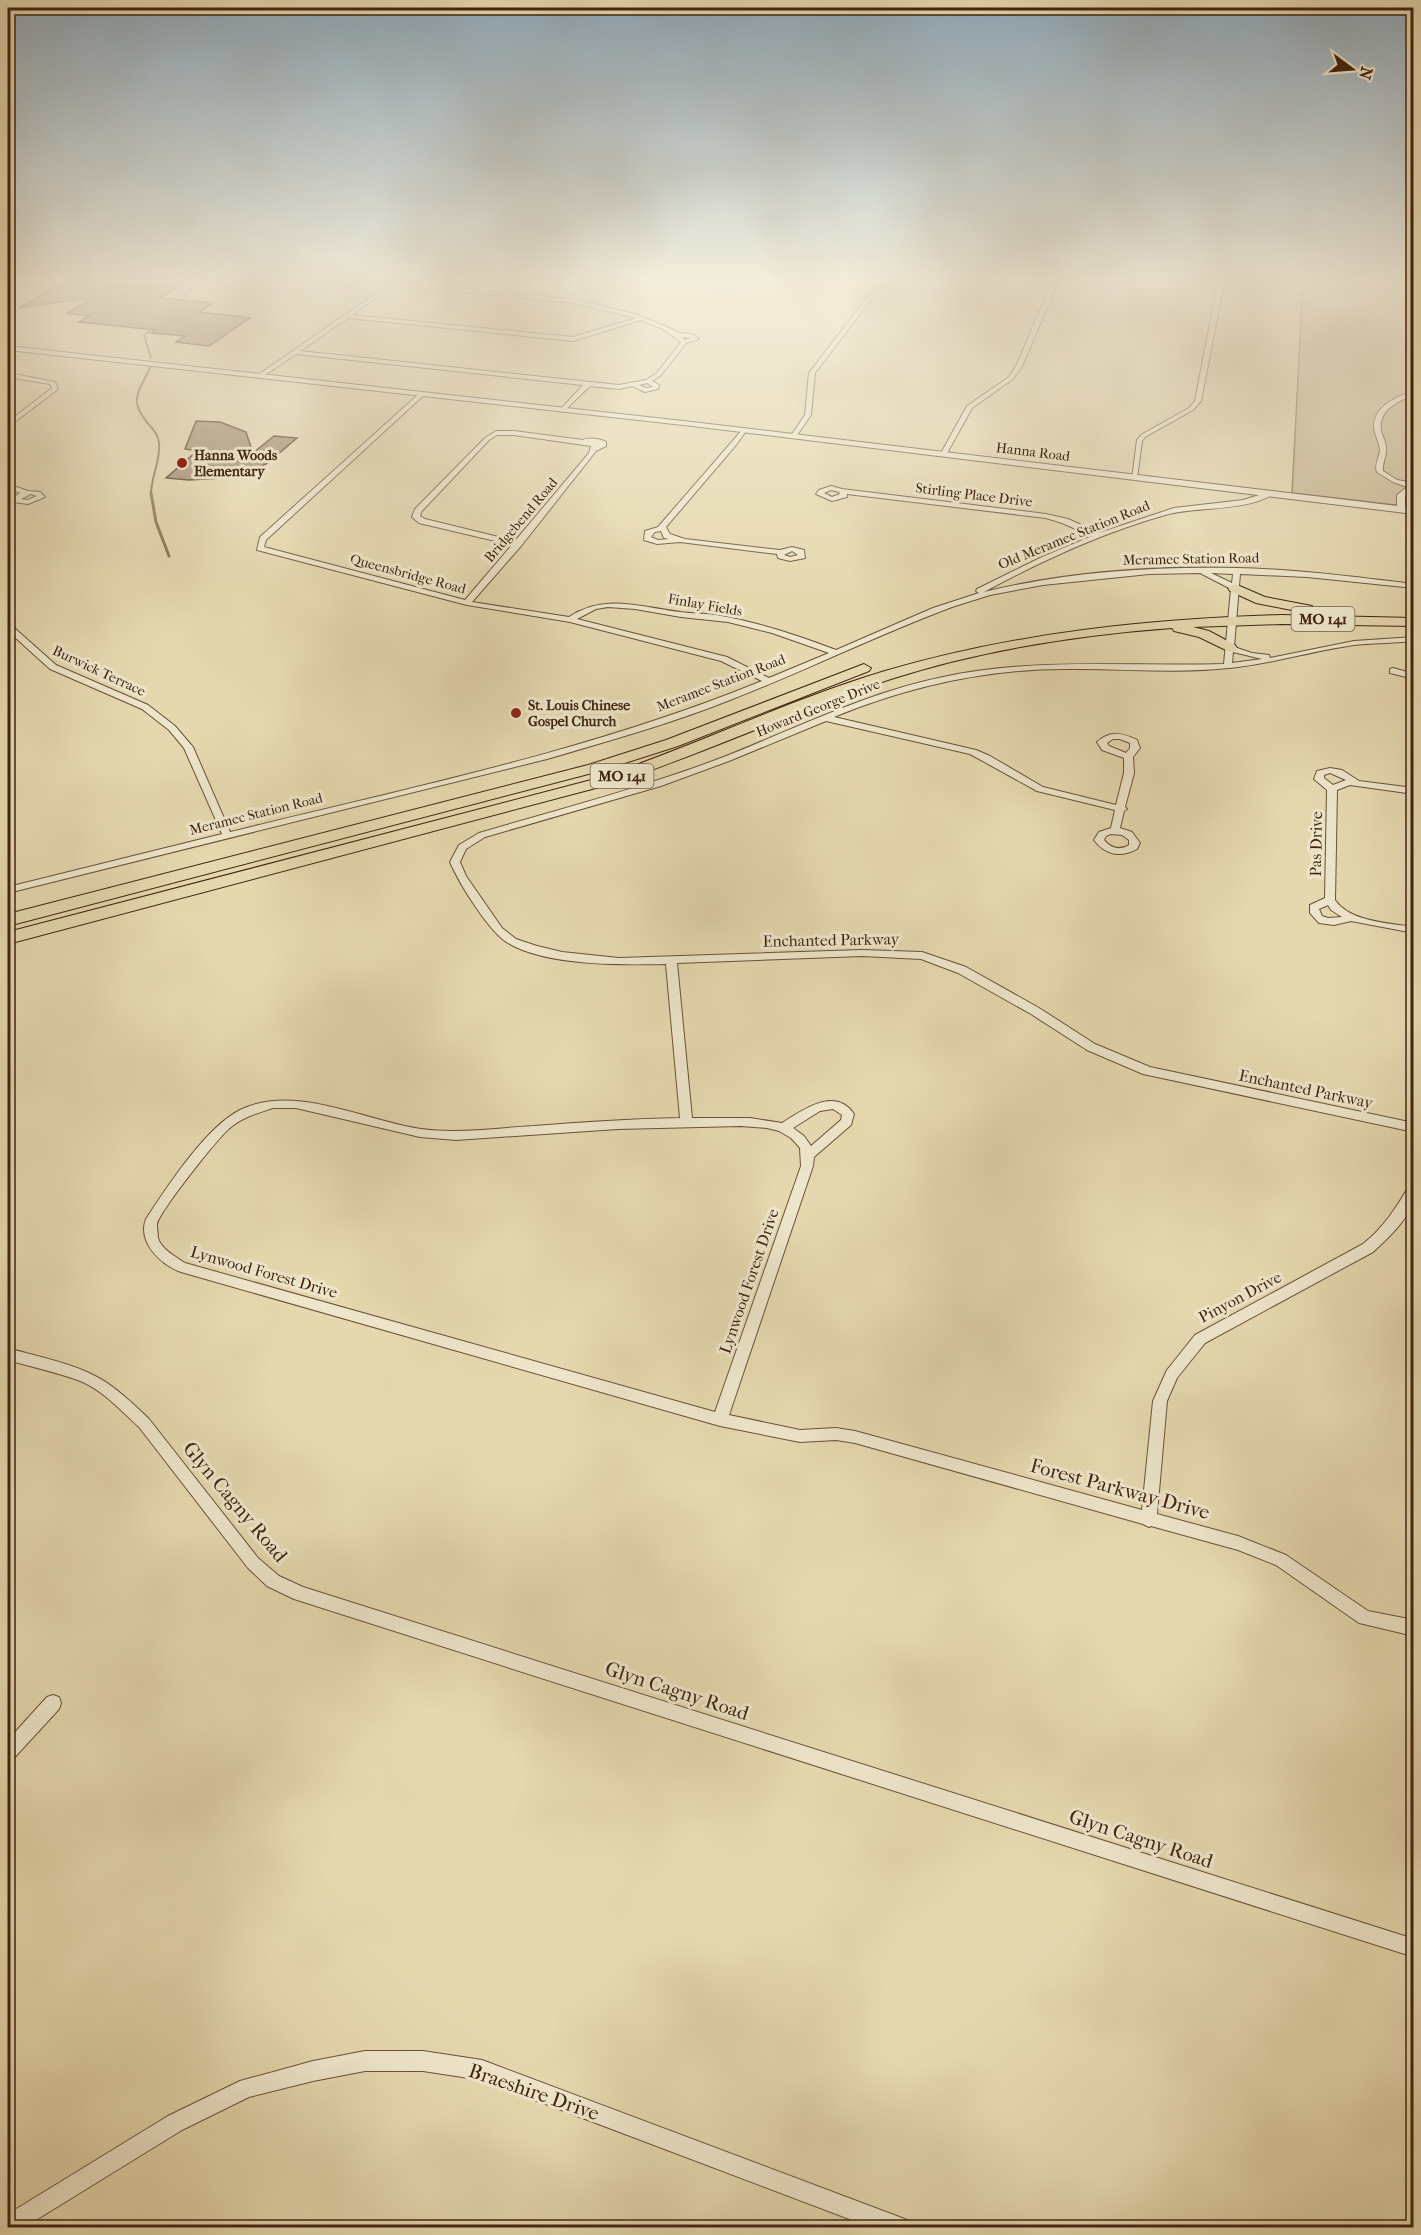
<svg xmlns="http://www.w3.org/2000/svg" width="1421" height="2235" font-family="'IM FELL French Canon',serif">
	<rect width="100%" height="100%" fill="#e5d8af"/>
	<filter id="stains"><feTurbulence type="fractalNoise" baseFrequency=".00333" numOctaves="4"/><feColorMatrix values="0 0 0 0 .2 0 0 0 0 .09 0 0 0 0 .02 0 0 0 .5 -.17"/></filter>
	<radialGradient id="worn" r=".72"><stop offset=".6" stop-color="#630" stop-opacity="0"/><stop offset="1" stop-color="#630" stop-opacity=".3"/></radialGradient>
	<path fill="#c9b994" stroke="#846e52" stroke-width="1.5" d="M 1303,282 L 1413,282 L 1413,507 L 1292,493 Z"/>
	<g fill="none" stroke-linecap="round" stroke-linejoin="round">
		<path stroke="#816b4f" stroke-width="2" d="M 179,304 L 195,282
			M 151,358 L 144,335 L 153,328
			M 150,368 C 137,395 128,401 151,427 C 155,431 158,436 159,443 C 161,460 151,477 151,494"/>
		<path stroke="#816b4f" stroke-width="3" d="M 151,493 L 156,522 L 169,556"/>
	</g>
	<path fill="#968263" stroke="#402410" stroke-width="1.5" d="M 65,282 L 177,287 L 159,298 L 213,303 L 199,312 L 250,318 L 209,346 L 176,342 L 185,336 L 151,333 L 156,330 L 79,322 L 89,316 L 67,313 L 95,297 L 19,308 Z
		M 196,421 L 220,422 L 246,432 L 253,453 L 274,436 L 297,438 L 266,464 L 252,470 L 223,478 L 189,480 L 166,478 L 197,451 L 185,449 Z"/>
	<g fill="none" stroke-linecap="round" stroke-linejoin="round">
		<g stroke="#695138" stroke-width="2">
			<path id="minor" d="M 377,282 L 395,282 L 480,290 L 491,282 L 496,282 L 486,291 L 571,299 C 584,290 601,282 617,282 L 587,293 L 577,300 L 635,314 L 667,327 L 679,333 L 692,334 L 699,339 L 686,343 L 661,375 L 652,381 L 659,385 L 658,389 L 645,392 L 632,386 L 619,389 L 590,386 L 563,412 L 561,411 L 561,409 L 583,385 L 296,354 L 262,377 L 258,377 L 258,375 L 388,285 ZM 394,285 L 572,303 L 636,318 L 573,337 L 352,315 ZM 348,318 L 573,341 L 641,320 L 663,329 L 681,342 L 657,373 L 646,380 L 619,385 L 300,351 ZM 682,337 L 691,338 L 685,340 ZM 647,383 L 653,387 L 646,388 L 639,385 Z
				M 696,282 L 732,287 L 748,282 L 754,282 C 737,294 714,291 696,282 Z
				M 879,282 L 884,282 L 815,373 L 811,415 L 795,438 L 791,438 L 790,437 L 805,415 L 809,373 Z
				M 1052,282 L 1058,282 L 1022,366 L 1013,379 L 972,408 L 946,455 L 941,456 L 940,455 L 967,406 L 1009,377 L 1016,366 Z
				M 1218,282 L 1224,282 L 1201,401 L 1193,410 L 1145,437 L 1142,441 L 1137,478 L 1132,479 L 1137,440 L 1141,435 L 1189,408 L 1195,401 Z
				M 1321,282 L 1326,282 L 1324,293 L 1321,295 L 1318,293 Z
				M 8,373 L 55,382 L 58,389 L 8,427 L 8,422 L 52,388 L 50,384 L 8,377 Z
				M 1414,391 L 1414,395 C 1398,401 1378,410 1381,430 C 1382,436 1386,442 1386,448 C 1387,456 1382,462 1383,471 L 1397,480 L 1414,483 L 1414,489 L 1405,496 L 1405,510 L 1401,512 L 1397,510 L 1397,495 L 1407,487 L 1393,482 L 1377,472 C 1374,463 1380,458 1380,449 C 1379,441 1374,434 1374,426 C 1374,406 1398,396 1414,391 Z
				M 420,393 L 425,394 L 266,540 L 264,547 L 465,600 L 512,545 L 419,523 L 412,517 L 415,509 L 485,438 L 496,431 L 514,431 L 583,440 C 588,437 601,439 606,442 L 606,446 L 596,451 L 521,546 L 472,602 L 569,617 C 604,593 641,607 680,612 C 692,614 704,613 716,615 C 757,622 797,635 836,650 L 933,608 L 979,593 L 976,591 L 977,589 L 1042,557 L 1092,536 L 1062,523 L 1046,518 L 847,494 L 847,497 L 832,501 L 816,494 L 819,490 L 831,486 L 842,489 L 1046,514 L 1068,519 L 1099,533 L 1174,508 L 1243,500 L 1269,492 L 1273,494 C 1245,512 1197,506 1165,515 C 1102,533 1041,561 984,592 C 1065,572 1154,566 1237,568 C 1295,569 1355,577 1414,584 L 1414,588 L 1307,577 L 1240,574 L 1234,647 L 1252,653 L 1269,655 L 1270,658 L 1354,641 L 1414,637 L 1414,641 C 1394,643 1374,643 1354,645 C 1312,651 1271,664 1229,668 C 1174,674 1119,668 1065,669 C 986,669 907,687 834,717 L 976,750 L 990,756 L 1043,787 L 1116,805 L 1124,773 L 1124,758 L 1102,750 L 1097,742 C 1111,730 1122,733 1137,740 L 1140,748 L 1133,757 L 1134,773 L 1125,807 L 1127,809 L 1124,811 L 1120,828 L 1132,832 L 1140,843 L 1137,849 C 1121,858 1105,855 1094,840 L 1099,832 L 1111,828 L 1115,810 L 1037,791 L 970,754 L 826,721 L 729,761 L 661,786 L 485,837 L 466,849 L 460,862 L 466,876 L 502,928 L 516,939 L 537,946 L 562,952 L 619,958 L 862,950 L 922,952 L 966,967 L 1039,1008 L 1095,1044 L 1150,1067 L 1414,1123 L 1414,1132 L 1143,1074 L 1087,1050 L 1031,1014 L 958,973 L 921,959 L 862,956 L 677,963 L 692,1118 L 750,1118 L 782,1123 C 803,1110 835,1086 854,1114 L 851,1125 L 814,1157 L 813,1166 L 729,1415 L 800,1430 L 836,1428 L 855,1431 L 1142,1510 L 1153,1401 L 1167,1370 L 1195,1335 L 1363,1244 C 1384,1227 1397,1207 1410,1184 L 1414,1182 C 1414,1188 1415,1196 1413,1202 C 1407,1221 1387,1239 1373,1252 L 1205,1343 L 1177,1378 L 1167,1401 L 1157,1514 L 1238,1536 L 1286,1555 L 1368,1611 L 1414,1620 L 1414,1636 L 1359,1623 L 1276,1565 L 1238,1550 L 1151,1526 L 1149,1527 L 1143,1524 L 855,1443 L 836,1440 L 800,1442 L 720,1426 L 181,1272 C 161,1265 137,1242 146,1219 C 167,1187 206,1127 240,1110 C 293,1083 366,1121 421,1129 C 459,1134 497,1128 534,1126 C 583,1122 631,1119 680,1118 L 666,964 C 621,965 547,966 508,943 C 489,932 459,883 450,862 L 459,845 L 479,833 C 560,809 642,788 721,758 C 795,729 865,693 943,677 C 1035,657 1131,667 1224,664 L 1231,589 L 1200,573 L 1149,574 L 1043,585 L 990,595 L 952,607 C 877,635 805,671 730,700 C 670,724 608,741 547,759 L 8,893 L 8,887 L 222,834 L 184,748 L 169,730 L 142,709 L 50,669 L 8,631 L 8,625 L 11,625 L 56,665 L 148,705 L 175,726 L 193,747 L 230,832 C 409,788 591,751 762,681 L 721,661 L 570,622 L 467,605 L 257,550 L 260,537 ZM 497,435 L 514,435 L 591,446 L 589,453 L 515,541 L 425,519 L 420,516 L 421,512 L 489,440 ZM 831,490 L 839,492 L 840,494 L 832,497 L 824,493 ZM 1211,573 L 1233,574 L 1232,583 ZM 608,607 L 635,609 L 681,617 L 728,622 L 772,633 L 829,653 L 769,678 L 727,657 L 577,619 L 596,609 ZM 1233,652 L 1262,659 L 1232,663 ZM 1113,739 L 1120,739 L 1130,743 L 1130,748 L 1126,753 L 1109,746 L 1107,743 ZM 1111,834 L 1122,835 L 1129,840 L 1129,845 C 1119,851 1111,848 1104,840 L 1106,836 ZM 273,1108 L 296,1108 L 420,1137 L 456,1140 L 618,1129 L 741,1126 L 767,1128 L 779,1131 L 791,1138 L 800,1148 L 801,1166 L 715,1412 L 185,1263 C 176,1257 161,1249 158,1238 C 158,1235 157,1227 157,1224 C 160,1211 219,1136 231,1127 C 243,1117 258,1113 273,1108 ZM 833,1109 L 842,1115 L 841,1120 L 811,1146 L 804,1136 L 793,1128 L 820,1111 Z
				M 743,429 L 746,431 L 736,445 L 666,527 L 670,534 L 685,539 L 780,550 L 792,547 L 804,550 L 805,558 L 790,561 L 778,558 L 777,554 L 680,542 L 657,544 L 644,540 L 645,531 L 658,527 ZM 661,531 L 664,538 L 669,539 L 658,540 L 651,537 L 655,532 ZM 792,551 L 798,555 L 790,557 L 784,555 Z
				M 8,484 L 28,491 L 40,492 L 45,497 L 28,504 L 13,502 L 13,498 L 20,493 L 8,488 ZM 31,494 L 37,496 L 27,500 L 21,499 Z
				M 1393,668 L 1414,674 L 1414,679 L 1390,673 L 1390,669 Z
				M 1330,768 L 1342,770 L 1359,781 L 1414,788 L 1414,794 L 1350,785 L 1337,790 L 1335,900 C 1350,922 1389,923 1414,927 L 1414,933 L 1351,921 L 1334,925 L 1319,923 L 1310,913 L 1310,905 L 1325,898 L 1327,790 L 1314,779 L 1317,771 ZM 1330,773 L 1346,780 L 1333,785 L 1324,778 L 1324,775 ZM 1328,905 L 1331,910 L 1342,917 L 1328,918 L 1322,916 L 1319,909 Z
				M 8,1348 C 34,1356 64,1361 89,1373 C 112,1383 131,1402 149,1419 L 258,1558 L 279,1576 L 303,1587 L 1414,1939 L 1414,1957 L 294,1599 L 267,1586 L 248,1568 L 139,1427 C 121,1411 103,1390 80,1381 C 57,1372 31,1367 8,1360 Z
				M 53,1695 L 59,1697 L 61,1703 L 59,1709 L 14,1758 L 8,1760 L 8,1740 L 47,1697 Z
				M 365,2051 L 423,2051 L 482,2060 L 902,2218 L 909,2221 L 912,2228 L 873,2228 L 482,2080 L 423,2071 L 365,2071 L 313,2081 L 249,2097 L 182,2130 L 23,2228 L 8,2228 L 8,2214 L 168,2116 L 240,2081 L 313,2061 Z"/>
		</g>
		<g stroke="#695138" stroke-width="2">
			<path id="tertiary" d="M 8,346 L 692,422 L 1414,508 L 1414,514 L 692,426 L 8,350 Z"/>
		</g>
		<g stroke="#402410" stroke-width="2">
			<path id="trunk" d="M 1235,584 L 1265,597 L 1312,606 L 1314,609 L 1307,613 L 1256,603 L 1230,591 L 1228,588 Z
				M 1281,615 L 1414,618 L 1414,626 L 1281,624 L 1193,627 L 1209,631 L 1235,645 L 1237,648 L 1235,651 L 1230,652 L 1199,637 L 1174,631 L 1172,628 C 1078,635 981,650 891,679 C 796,710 706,753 611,784 L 8,944 L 8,932 L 599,778 C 696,746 788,700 885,671 C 1015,633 1146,619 1281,615 Z
				M 864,664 L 871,668 L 869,671 L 678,746 L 600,771 L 8,926 L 8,914 L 588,765 L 666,740 Z"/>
		</g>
		<use href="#minor" fill="#eee6cb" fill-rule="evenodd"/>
		<use href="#tertiary" fill="#eee6cb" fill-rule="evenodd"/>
		<use href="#trunk" fill="#e5d8af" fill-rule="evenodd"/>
	</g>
	<linearGradient id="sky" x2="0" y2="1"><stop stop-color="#90aabc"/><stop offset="0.47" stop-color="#f3eddb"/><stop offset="1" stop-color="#f3eddb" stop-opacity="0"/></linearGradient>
	<rect width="1421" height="595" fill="url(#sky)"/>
	<g fill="#8f2418" stroke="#eee6cb" stroke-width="2">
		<circle cx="182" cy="463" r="6"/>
		<circle cx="516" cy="713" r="6"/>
	</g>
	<g text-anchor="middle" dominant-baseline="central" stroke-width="6" stroke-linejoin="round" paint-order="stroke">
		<g font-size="14" fill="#402410" stroke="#eee6cb">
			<text transform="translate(1033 452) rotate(7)">Hanna Road</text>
			<text transform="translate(974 495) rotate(7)">Stirling Place Drive</text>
			<text transform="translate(521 520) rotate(-50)">Bridgebend Road</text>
			<text transform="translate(1074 535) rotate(-22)">Old Meramec Station Road</text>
			<text transform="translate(1191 559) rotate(-1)">Meramec Station Road</text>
			<text transform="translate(408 574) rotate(15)">Queensbridge Road</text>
			<text transform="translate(705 605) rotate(10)">Finlay Fields</text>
			<text transform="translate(99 671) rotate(25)">Burwick Terrace</text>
			<text transform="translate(721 683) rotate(-21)">Meramec Station Road</text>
			<text transform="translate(818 708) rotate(-22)">Howard George Drive</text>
			<text transform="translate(256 814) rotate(-14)">Meramec Station Road</text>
		</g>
		<g font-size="14" font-weight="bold" fill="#402410" stroke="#eee6cb" text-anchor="start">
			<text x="194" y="455">Hanna Woods<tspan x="194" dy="16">Elementary</tspan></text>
			<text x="528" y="705">St. Louis Chinese<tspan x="528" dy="16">Gospel Church</tspan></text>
		</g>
		<g fill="#eee6cb" stroke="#745e48" stroke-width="1.5">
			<rect x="1291.5" y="607" width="63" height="24" rx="4.5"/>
			<rect x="590.5" y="764" width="63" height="24" rx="4.5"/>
		</g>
		<g font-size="15" font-weight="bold" fill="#402410">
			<text x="1323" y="619">MO 141</text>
			<text x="622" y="776">MO 141</text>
		</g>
		<g font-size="16" fill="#402410" stroke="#eee6cb">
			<text transform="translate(1316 844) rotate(-89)">Pas Drive</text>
			<text transform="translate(831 940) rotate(-1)">Enchanted Parkway</text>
			<text transform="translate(1306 1089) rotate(12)">Enchanted Parkway</text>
			<text transform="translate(264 1272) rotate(16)">Lynwood Forest Drive</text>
			<text transform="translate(749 1281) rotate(-71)">Lynwood Forest Drive</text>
			<text transform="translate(1240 1297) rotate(-28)">Pinyon Drive</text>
		</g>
		<g font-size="20" fill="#402410" stroke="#eee6cb">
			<text transform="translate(1120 1489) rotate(15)">Forest Parkway Drive</text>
			<text transform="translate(235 1502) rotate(50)">Glyn Cagny Road</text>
			<text transform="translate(677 1691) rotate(18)">Glyn Cagny Road</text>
			<text transform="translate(1141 1839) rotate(18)">Glyn Cagny Road</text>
			<text transform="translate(534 2092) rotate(19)">Braeshire Drive</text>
		</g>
	</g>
	<rect width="1421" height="2235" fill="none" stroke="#e5d8af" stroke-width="30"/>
	<rect x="9" y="9" width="1403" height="2217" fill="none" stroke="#402410" stroke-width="3"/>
	<rect x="15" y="15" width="1391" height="2205" fill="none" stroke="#402410" stroke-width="1.5"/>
	<g transform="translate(1352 69) rotate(106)" stroke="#eee6cb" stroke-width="4.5" paint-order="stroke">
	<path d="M0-4.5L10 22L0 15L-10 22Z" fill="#402410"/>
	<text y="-9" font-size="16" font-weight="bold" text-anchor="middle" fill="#402410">N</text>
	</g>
	<rect width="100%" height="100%" filter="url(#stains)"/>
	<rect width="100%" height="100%" fill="url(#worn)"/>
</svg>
